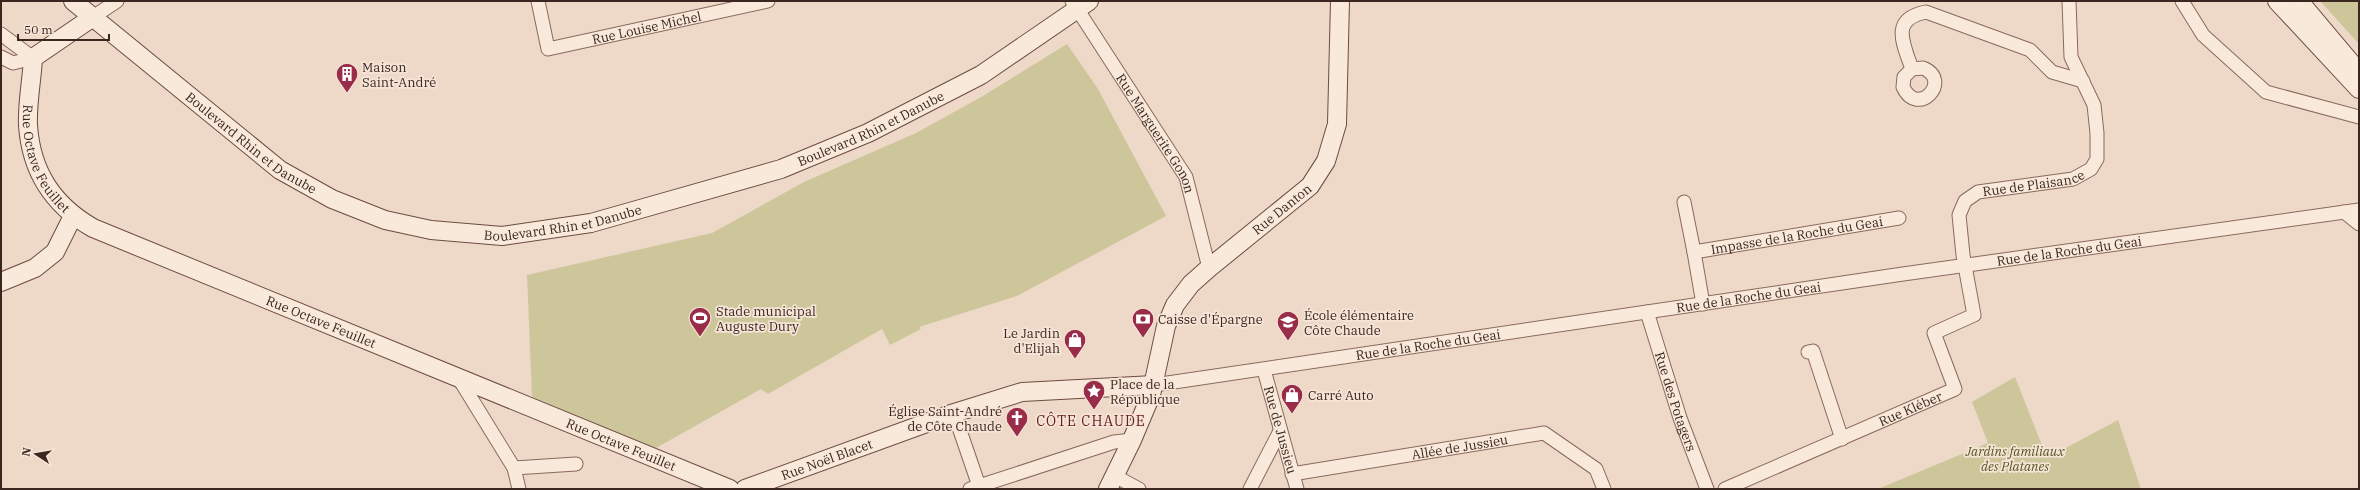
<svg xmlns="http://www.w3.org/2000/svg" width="2360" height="490" font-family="'IBM Plex Serif',serif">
	<rect width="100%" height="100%" fill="#eed9c8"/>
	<path fill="#cdc69b" d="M 2320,1 L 2359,1 L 2359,44 Z
		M 1067,44 L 1098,89 L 1166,216 L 1017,296 L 919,327 L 921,329 L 890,345 L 882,329 L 768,394 L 761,389 L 656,448 L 532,397 L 527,275 L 712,233 L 804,182 L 916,133 L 983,96 Z
		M 2015,377 L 2047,458 L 2118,420 L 2141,489 L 1878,489 L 1988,443 L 1972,402 Z"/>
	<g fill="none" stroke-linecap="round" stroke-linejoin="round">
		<g stroke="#8a695d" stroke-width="15">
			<g id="street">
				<path id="s1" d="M 538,1 L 548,49 L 768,1"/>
				<path id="s2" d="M 1072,1 L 1186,177 L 1209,268"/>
				<path d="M 2182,1 L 2203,35 L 2266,92 L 2359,117"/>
				<path d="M 93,17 L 117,1"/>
				<path d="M 1,34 L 33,58"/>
				<path d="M 1,57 L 13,63 L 33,58"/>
				<path d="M 1912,69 L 1923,68 C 1953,80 1918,119 1903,87 L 1904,77 L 1912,69 C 1903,43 1890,19 1926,12 L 2030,50 L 2052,72 L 2083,81"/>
				<path d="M 1684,202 L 1694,252"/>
				<path d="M 2344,212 L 2359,224"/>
				<path id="s3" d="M 1703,304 L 1694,252 L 1899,218"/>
				<path id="s4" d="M 1647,312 L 1680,418 L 1707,489"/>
				<path d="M 1808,352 L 1813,351 L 1842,439"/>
				<path id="s5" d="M 1264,370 L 1297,489"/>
				<path d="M 458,377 L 514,468 L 519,489"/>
				<path id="s6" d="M 1154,385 L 1903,274 L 2359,210"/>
				<path d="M 954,413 L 979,486"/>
				<path d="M 514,468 L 576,464"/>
				<path id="s7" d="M 1292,474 L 1544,433 L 1596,469 L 1604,489"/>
				<path d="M 1115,476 L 1139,489"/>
				<path d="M 970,489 L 1114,442 L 1132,440"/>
				<path d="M 1250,489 L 1280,431"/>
				<path id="s8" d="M 1725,489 L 1955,389 L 1934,333 L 1974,315 L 1963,255 L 1959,215 L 1965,201 L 1978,192 L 2073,179 L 2091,169 L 2097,159 L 2097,133 L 2094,105 L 2071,57 L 2069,1"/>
			</g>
		</g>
		<g stroke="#6c4b40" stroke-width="20">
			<g id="secondary">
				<path id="s9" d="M 73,1 L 280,170 L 332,199 L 385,220 L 431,230 L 502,236 L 591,223 L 781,169 L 868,133 L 981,75 L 1089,1"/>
				<path d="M 2277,1 L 2359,89"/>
				<path d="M 2299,1 L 2357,70"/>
				<path id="s10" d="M 93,17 L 33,58 C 32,79 27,103 28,125 C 31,172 53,205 93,228 L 730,489"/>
				<path d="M 1,282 L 35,268 L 55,252 L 73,216"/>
				<path id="s11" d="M 745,489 L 954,413 L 1022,392 L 1154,385"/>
				<path id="s12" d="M 1108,489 L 1132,440 L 1151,395 L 1166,326 L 1175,305 L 1191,284 L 1209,268 L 1310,186 L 1326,161 L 1337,124 L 1340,1"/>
			</g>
		</g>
		<use href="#street" stroke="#f9e9db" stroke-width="13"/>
		<use href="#secondary" stroke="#f9e9db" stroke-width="18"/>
	</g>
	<defs>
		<g id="building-pin" transform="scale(1.15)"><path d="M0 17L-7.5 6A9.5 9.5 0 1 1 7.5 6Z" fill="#992d49" stroke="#f6e5d7"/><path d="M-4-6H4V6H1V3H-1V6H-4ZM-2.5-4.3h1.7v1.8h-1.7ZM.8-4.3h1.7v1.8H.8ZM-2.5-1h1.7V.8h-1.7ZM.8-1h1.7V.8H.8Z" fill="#fff"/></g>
		<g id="stadium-pin" transform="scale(1.15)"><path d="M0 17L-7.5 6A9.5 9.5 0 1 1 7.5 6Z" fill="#992d49" stroke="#f6e5d7"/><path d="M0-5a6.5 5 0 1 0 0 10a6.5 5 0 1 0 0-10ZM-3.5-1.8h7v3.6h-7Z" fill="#fff"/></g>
		<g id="bank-pin" transform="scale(1.15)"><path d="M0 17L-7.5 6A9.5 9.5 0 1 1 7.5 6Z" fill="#992d49" stroke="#f6e5d7"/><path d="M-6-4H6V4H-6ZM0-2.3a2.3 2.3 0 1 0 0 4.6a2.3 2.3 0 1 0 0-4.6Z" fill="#fff"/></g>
		<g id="school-pin" transform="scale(1.15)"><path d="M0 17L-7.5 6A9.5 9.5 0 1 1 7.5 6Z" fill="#992d49" stroke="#f6e5d7"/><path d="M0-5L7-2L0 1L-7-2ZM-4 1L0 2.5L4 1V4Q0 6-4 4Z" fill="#fff"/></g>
		<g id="shop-pin" transform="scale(1.15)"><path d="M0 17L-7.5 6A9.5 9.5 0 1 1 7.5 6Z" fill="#992d49" stroke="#f6e5d7"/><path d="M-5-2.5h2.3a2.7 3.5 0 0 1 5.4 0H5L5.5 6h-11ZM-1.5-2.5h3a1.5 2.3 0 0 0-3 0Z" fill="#fff"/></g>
		<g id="sight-pin" transform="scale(1.15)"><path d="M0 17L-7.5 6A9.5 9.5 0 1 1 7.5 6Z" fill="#992d49" stroke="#f6e5d7"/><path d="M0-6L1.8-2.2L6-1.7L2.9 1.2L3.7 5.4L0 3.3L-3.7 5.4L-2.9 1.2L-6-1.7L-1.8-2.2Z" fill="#fff"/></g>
		<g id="church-pin" transform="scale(1.15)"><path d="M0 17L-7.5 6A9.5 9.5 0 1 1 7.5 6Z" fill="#992d49" stroke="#f6e5d7"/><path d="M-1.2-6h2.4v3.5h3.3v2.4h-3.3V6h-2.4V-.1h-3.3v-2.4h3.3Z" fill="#fff"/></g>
	</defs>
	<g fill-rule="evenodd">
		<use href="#building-pin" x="347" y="74"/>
		<use href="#stadium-pin" x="700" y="318"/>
		<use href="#bank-pin" x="1143" y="319"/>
		<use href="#school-pin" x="1288" y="322"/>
		<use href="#shop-pin" x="1075" y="340"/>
		<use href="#sight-pin" x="1094" y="391"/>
		<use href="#shop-pin" x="1292" y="395"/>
		<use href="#church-pin" x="1017" y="418"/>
	</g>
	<g text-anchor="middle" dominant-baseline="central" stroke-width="3.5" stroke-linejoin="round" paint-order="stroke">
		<g font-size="13" fill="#3b2620" stroke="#f6e5d7">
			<text stroke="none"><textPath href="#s1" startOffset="150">Rue Louise Michel</textPath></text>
			<text stroke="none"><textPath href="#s9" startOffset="888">Boulevard Rhin et Danube</textPath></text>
			<text stroke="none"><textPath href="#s2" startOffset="157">Rue Marguerite Gonon</textPath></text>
			<text stroke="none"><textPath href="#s9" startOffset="228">Boulevard Rhin et Danube</textPath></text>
			<text stroke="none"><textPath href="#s10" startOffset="178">Rue Octave Feuillet</textPath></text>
			<text stroke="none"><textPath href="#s8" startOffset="543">Rue de Plaisance</textPath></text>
			<text stroke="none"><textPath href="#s12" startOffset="341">Rue Danton</textPath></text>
			<text stroke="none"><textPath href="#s9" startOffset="564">Boulevard Rhin et Danube</textPath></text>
			<text stroke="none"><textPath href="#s3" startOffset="157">Impasse de la Roche du Geai</textPath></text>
			<text stroke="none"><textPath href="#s6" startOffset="925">Rue de la Roche du Geai</textPath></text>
			<text stroke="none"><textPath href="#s6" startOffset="601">Rue de la Roche du Geai</textPath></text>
			<text stroke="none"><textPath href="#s10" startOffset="514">Rue Octave Feuillet</textPath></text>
			<text stroke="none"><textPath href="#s6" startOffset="277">Rue de la Roche du Geai</textPath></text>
			<text stroke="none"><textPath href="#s4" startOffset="94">Rue des Potagers</textPath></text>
			<text stroke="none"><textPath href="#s8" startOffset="202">Rue Kléber</textPath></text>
			<text stroke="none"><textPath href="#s5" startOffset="62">Rue de Jussieu</textPath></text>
			<text stroke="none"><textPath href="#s10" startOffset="838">Rue Octave Feuillet</textPath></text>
			<text stroke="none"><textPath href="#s7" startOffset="170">Allée de Jussieu</textPath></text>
			<text stroke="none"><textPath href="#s11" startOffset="87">Rue Noël Blacet</textPath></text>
		</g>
		<g font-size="13" fill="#3b2620" stroke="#f6e5d7" text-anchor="start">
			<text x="362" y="67">Maison<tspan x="362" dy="15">Saint-André</tspan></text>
			<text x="716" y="311">Stade municipal<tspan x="716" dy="15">Auguste Dury</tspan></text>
			<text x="1304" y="315">École élémentaire<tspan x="1304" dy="15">Côte Chaude</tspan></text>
			<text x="1158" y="319">Caisse d'Épargne</text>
			<text x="1060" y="333" text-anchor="end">Le Jardin<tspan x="1060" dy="15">d'Elijah</tspan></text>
			<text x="1110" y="384">Place de la<tspan x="1110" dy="15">République</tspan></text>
			<text x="1308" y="395">Carré Auto</text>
			<text x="1002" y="411" text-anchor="end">Église Saint-André<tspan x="1002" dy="15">de Côte Chaude</tspan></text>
		</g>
		<g font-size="13" font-style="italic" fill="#575727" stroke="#f6e5d7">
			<text x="2015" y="451">Jardins familiaux<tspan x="2015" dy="15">des Platanes</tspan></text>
		</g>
		<g font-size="14" letter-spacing="1" fill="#672023" stroke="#f6e5d7">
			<text x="1091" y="421">CÔTE CHAUDE</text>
		</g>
	</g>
	<rect width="2360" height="490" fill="none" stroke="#3b2620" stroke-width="4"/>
	<g transform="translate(36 454) rotate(282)" stroke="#f6e5d7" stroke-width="3" paint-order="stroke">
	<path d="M0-3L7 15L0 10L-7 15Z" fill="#3b2620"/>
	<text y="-6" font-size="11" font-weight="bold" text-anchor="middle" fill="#3b2620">N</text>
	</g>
	<path d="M18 34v6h91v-6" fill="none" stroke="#3b2620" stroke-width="2"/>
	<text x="24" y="34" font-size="12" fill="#3b2620" stroke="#f6e5d7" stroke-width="3" paint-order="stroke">50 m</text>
</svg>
